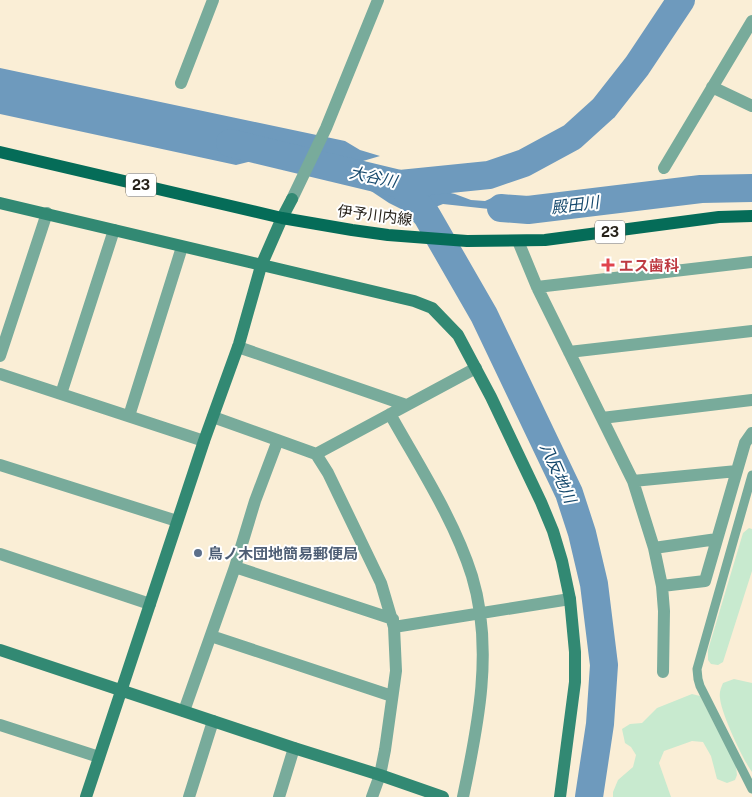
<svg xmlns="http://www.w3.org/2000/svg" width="752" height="797" font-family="'Public Sans','Noto Sans JP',sans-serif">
	<rect width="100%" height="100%" fill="#faeed6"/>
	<path fill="#c8eacf" d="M 749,528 L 752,529 L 752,571 L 723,662 L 718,665 L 711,664 L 708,660 L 708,650 L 743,533 Z
		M 734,679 L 752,683 L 752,772 C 743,760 721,713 720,698 C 719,692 721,688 723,683 Z
		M 692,694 L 700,696 L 736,766 L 737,775 L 735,780 L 727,783 L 717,779 L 711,756 L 703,742 L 692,741 L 664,751 L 659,763 L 671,797 L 613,797 L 613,792 L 618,780 L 633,767 L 636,755 L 631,747 L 625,743 L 622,729 L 630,724 L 642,723 L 657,708 Z"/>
	<path fill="#6e9abd" d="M 0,68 L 345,141 L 360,150 L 380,156 L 363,161 L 420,186 L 455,194 L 471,200 L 485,201 L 494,197 L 503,197 L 501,203 L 523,206 L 538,205 L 538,213 L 527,213 L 443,204 L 438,206 L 434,210 L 435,216 L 440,223 L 425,221 L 389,203 L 350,177 L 317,160 L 301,156 L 289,149 L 274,148 L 259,155 L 252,161 L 236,165 L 0,114 Z"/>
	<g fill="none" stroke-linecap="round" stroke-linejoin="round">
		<path stroke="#6e9abd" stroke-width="28" d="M 230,143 L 400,184 L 489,175 L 524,163 L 572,137 L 604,108 L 637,66 L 681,0
			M 408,193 L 427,216 L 484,315 L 569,493 L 582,533 L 594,584 L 604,665 L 600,724 L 589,797
			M 501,208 L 528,210 L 701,189 L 752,188"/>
		<path stroke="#78ab9b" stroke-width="9" d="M 752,475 L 697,669 L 698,679 L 700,686 L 752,789"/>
		<path stroke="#78ab9b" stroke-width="12" d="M 181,83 L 213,0
			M 712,87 L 752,106
			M 664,168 L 752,21
			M 292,199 L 326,128 L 378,0
			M 518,241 L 537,287 L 633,481 L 654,548 L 662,586 L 664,611 L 663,672
			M 537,287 L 752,262
			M 238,347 L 406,405
			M 569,352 L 752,331
			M 0,356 L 47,213
			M 0,374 L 204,441
			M 61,394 L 114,230
			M 390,414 C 419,466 454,519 472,576 C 494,648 478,726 463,797
			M 129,416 L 182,247
			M 213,417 L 316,454 L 328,473 L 381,583 L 394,627 L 396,671 L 385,750 L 380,775 L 372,797
			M 602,418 L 752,400
			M 316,454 L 476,368
			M 0,465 L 177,521
			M 633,481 L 737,471
			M 654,548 L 717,539
			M 0,554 L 150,604
			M 235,567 L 393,619
			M 662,586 L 705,581 L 745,443 L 752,433
			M 394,627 L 570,599
			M 211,636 L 392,696
			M 184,711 L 235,567 L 255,501 L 278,440
			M 0,725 L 99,757
			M 189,797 L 213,721
			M 279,797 L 294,748"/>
		<path stroke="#328973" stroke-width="12" d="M 0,203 L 414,301 L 432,308 L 458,335 L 491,397 L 541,502 L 553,531 L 562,561 L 570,599 L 575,652 L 575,682 L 560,797
			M 0,650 L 294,748 L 380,775 L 443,797
			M 86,797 L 204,441 L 239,344 L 261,266 L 282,218 L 292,199"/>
		<path stroke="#056c58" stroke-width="12" d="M 0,152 L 282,218 L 352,230 L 388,235 L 467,241 L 545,240 L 719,217 L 752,216"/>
	</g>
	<path fill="#e0444e" stroke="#fff" stroke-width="2" d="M605.5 257.5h5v5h5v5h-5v5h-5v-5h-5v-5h5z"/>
	<circle fill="#5c6f8a" stroke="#fff" stroke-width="2" cx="198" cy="553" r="5"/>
	<g text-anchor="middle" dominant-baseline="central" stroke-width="4" stroke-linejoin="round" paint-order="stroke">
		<g fill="#fff" stroke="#68645f" stroke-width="1">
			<rect x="126" y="173.5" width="30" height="23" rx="4"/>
			<rect x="595" y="220.5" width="30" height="23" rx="4"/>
		</g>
		<g font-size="14" font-weight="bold" fill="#27221a">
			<text x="141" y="185">23</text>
			<text x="610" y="232">23</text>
		</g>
		<g font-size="15" fill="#27221a" stroke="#fff">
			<text transform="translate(375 215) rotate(7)">伊予川内線</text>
		</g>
		<g font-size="15" font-weight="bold" fill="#be3a42" stroke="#fff" text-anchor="start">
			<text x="619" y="265">エス歯科</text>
		</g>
		<g font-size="15" font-weight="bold" fill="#4e5e75" stroke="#fff" text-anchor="start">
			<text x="208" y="553">鳥ノ木団地簡易郵便局</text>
		</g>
		<g font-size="16" font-style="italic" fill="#16496d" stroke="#fff">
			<text transform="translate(373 177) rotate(12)">大谷川</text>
			<text transform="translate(575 205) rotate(-7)">殿田川</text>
			<text transform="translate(558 473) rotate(66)">八反地川</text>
		</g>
	</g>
</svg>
